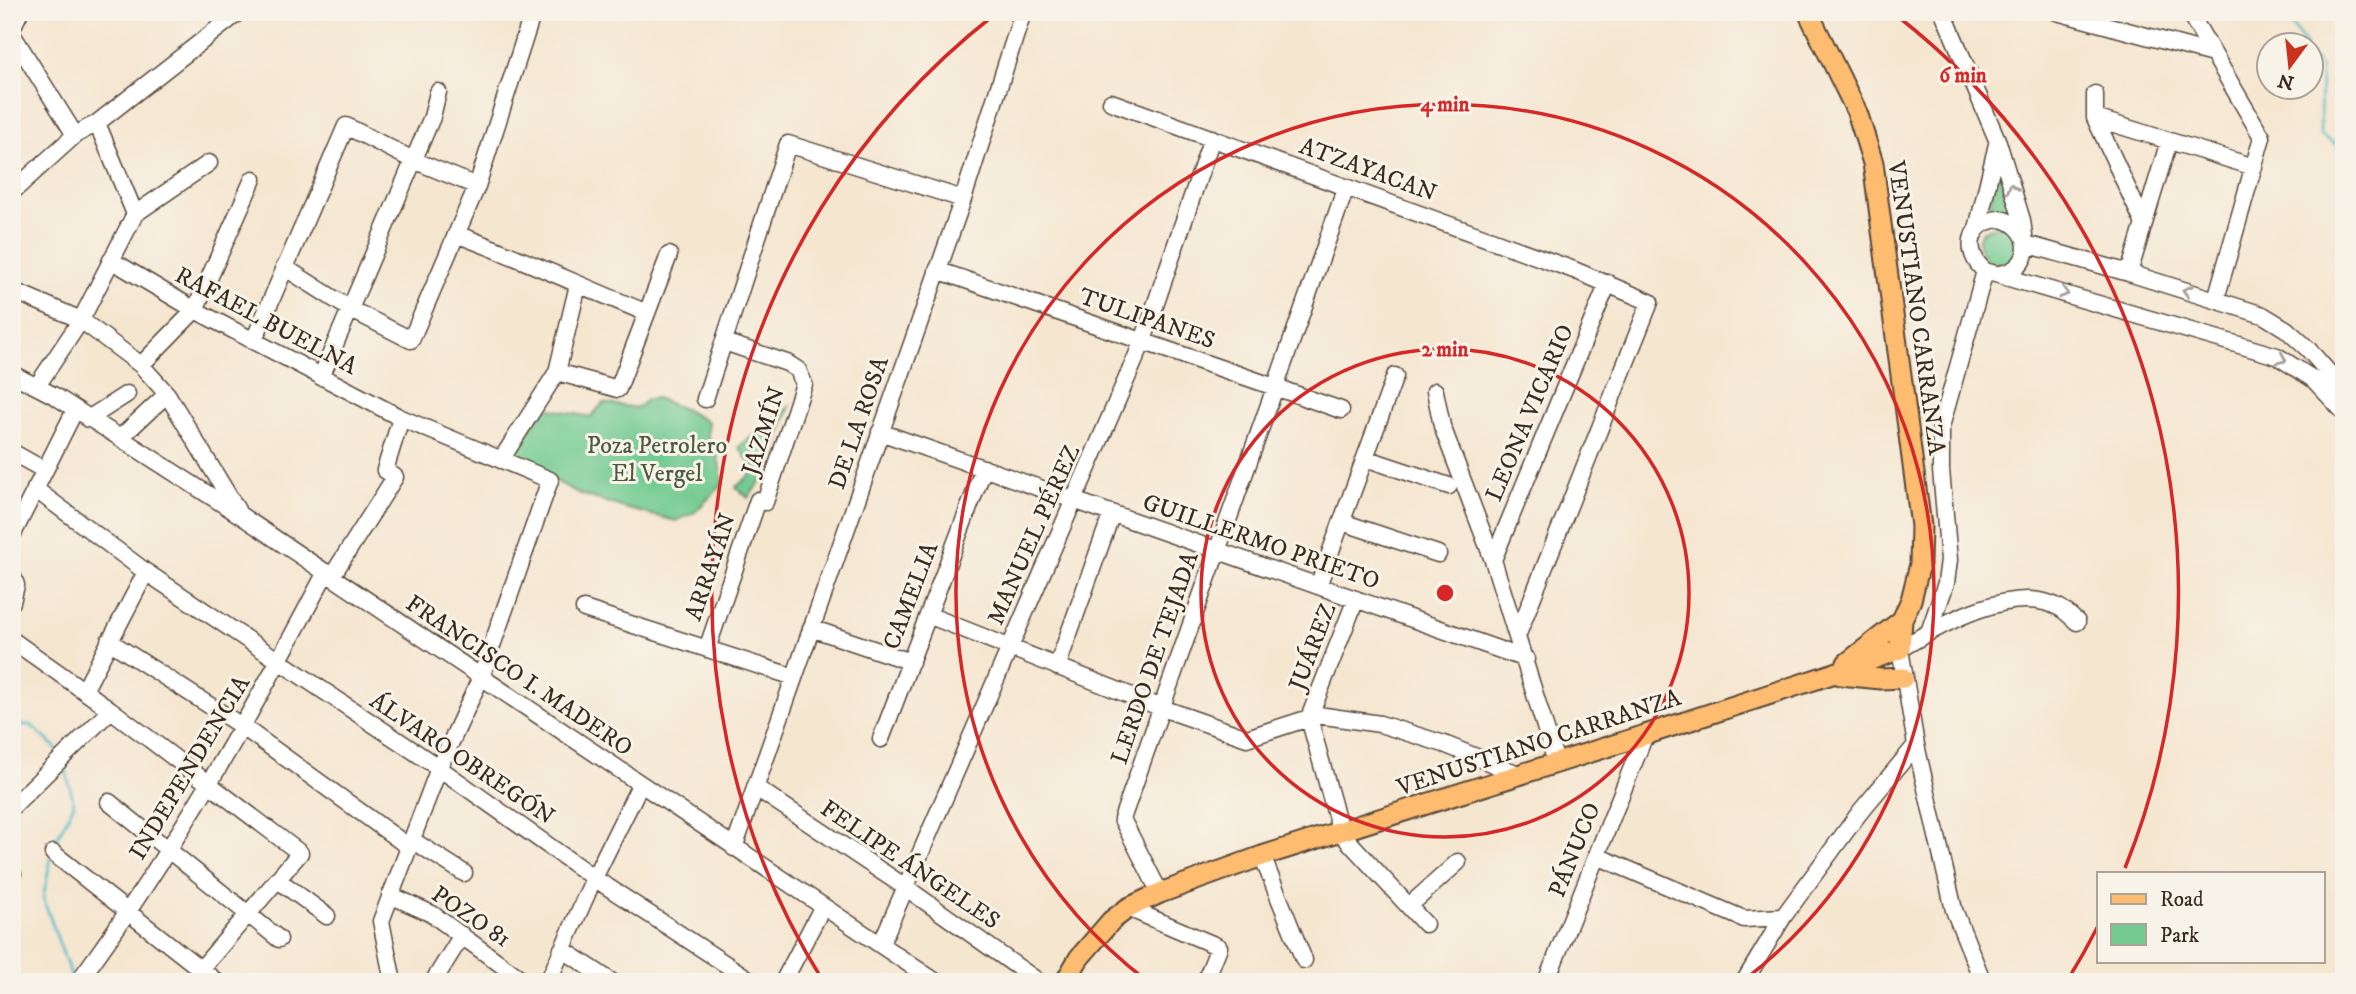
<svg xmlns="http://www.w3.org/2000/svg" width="2356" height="994" font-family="'IM FELL DW Pica',serif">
	<rect width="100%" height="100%" fill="#f7f3e8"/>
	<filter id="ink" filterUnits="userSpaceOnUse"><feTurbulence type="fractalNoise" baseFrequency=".0143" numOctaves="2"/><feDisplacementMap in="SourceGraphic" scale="14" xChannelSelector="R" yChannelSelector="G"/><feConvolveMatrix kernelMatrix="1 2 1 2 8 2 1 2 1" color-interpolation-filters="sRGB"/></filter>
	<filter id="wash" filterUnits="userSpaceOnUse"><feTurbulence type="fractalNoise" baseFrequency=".00686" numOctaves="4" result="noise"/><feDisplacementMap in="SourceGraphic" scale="28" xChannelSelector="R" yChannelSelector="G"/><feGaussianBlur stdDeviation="1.57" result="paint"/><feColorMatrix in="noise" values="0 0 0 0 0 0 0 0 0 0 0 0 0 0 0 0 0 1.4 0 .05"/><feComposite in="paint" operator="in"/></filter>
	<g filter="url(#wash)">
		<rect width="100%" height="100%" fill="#f5e6d0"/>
		<path fill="#73cb91" stroke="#577a58" stroke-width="2" d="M 1997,167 L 2015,216 L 2000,211 L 1989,212 Z
			M 2006,225 L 2020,239 C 2017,256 2016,267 1995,265 C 1981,259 1970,236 1988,228 C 1993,226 2001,226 2006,225 Z
			M 656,398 L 686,410 L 708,422 L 708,437 L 717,452 L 723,484 L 695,512 L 676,521 L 628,509 L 580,494 L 518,461 L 516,451 L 543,407 L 591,417 L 603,403 L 638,408 L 646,400 Z
			M 790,406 L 767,472 L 748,498 L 736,487 L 755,471 L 739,447 Z"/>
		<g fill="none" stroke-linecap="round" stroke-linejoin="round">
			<path stroke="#4fbacb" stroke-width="2.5" d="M 2284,12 L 2306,46
				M 2310,53 L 2321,68 L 2320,135 L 2344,149
				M 12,725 L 31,725 L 61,753
				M 52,848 L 74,804 L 65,766
				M 51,858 L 43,898 L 73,982"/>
		</g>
	</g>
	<g filter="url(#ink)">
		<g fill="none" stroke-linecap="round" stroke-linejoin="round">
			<g stroke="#574639" stroke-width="19">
				<path id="minor" d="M 1943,12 L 1998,142 L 2022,220 L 2024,235
					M 2057,12 L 2213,54
					M 2189,12 L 2262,137 L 2216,299
					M 12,28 L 20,12
					M 12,34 L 75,135
					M 2095,94 L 2095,118 L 2143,222
					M 1111,102 L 1574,270 L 1650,302 L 1518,634
					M 2095,118 L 2254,167
					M 97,123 L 135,214
					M 12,192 L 75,135 L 97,123 L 239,12
					M 1977,229 L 1997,144
					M 456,234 C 521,258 583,287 647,313
					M 2026,244 L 2129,273 L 2263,315 L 2286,329 L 2308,349 L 2344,390
					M 111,260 L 195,310 L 401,418 L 550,480 L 481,677 L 439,768 L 381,921 L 393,982
					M 284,267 L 350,309 L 411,340 L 477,186 L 533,12
					M 937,270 L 1341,410
					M 2129,273 L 2169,141
					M 1999,274 C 2034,270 2035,227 2001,219 C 1969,220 1962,252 1985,271 L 2277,356 L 2313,379 L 2344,412
					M 12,290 L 81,320 L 141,365 L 167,394 L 237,510
					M 254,340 L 346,126 L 413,160 L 477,186
					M 724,342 L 787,363 L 798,370 L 804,384 L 765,502
					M 141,365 L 195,310 L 253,179
					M 557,372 L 618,389 L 669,255
					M 12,374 L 55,396 L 240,515 L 936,982
					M 321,377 L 432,117 L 438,92
					M 37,386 L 81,320 L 135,214 L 209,163
					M 1435,391 L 1442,426 L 1493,560 L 1556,762
					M 705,399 L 788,144 L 963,199
					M 88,419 L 127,394
					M 880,432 L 1526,659
					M 120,438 L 167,394
					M 12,452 L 44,470
					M 1365,458 L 1449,486
					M 501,460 L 557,372 L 578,285
					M 35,489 L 146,572 L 439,768 L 594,878 L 753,982
					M 1342,522 L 1438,554
					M 12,536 L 75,410
					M 1493,560 L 1608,283
					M 12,574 L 16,585 L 12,602
					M 332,576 L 395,477 L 385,470 L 401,418
					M 1318,586 L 1395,376
					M 1356,599 L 1309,718 L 1341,833 L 1425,924
					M 584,609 L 794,677
					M 928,615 L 1162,708 L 1247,738 L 1309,718
					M 811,628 L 911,662
					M 1929,632 L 1946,583 L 1949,560 L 1941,470 L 1941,427 L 1985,271
					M 12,640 L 111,710 L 300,853 L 190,982
					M 109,641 L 243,727 L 409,847
					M 707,649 L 758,500
					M 1057,667 L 1112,513
					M 84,691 L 146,572
					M 1311,714 L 1380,724 L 1444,744 L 1518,774
					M 881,739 L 984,468
					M 755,787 L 905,887 L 1039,982
					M 109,802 L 279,939
					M 12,807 L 111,710
					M 412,840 L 464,873
					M 734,848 L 963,199 L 1023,12
					M 53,853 L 217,982
					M 1262,856 L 1304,960
					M 1597,856 L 1744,919 L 1783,917
					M 12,873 L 13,874
					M 278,880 L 327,916
					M 1160,893 L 1122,819 L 1343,196
					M 390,895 L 432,914 L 525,982
					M 1409,906 L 1458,862
					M 1128,908 L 1219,947 L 1205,982
					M 881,944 L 1143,341 L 1212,138
					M 562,949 L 612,982
					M 81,978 C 175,850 252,713 326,572
					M 433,982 L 462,935
					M 548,982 L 594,878 L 640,785
					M 783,982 L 823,906
					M 1546,982 L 1645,735
					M 1744,982 L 1783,917 L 1860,812 L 1916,745
					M 1983,982 L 1954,910 L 1916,745 L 1900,649 C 1940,625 2014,582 2060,608 C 2066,611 2072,618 2077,622"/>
			</g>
			<g stroke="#574639" stroke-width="23">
				<path id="major" d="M 1847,663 L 1902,620
					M 1840,675 L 1881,679 L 1903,678
					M 1065,982 L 1079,958 L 1111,921 L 1128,908 L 1160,893 L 1262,856 L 1645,735 L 1832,674 L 1900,649 L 1902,620 L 1911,600 L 1920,564 L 1921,526 L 1873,163 L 1857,112 L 1808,12"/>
			</g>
			<use href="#minor" stroke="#fff" stroke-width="16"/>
			<use href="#major" stroke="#fdbc6f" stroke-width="19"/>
		</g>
		<defs><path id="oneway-chevron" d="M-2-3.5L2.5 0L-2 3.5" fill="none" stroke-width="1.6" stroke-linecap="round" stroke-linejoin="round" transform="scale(1.75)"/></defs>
		<g stroke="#a79f9a">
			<use href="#oneway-chevron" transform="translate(2012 188) rotate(-107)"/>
			<use href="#oneway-chevron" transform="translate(2187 291) rotate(-163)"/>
			<use href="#oneway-chevron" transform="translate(2064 293) rotate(16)"/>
			<use href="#oneway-chevron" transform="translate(2282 359) rotate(25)"/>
		</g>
	</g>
	<g fill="none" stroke="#d62828" stroke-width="3.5">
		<circle cx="1445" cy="593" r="244"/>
		<path d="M1147 981A489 489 0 1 1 1743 981"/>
		<path d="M2098 926A733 733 0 0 1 2067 981M823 981A733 733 0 0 1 994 15M1896 15A733 733 0 0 1 2125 868"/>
	</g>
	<g text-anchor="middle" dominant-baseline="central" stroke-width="6" stroke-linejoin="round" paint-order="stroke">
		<g font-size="24" fill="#3b2a1e" stroke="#f7f3e8">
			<text transform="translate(1368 170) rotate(20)">ATZAYACAN</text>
			<text transform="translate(1916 308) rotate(82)">VENUSTIANO CARRANZA</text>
			<text transform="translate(1147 319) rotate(19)">TULIPANES</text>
			<text transform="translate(266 321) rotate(28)">RAFAEL BUELNA</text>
			<text transform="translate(1530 413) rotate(-67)">LEONA VICARIO</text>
			<text transform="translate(859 423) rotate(-71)">DE LA ROSA</text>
			<text transform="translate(764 431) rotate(-72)">JAZMÍN</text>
			<text transform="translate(1034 535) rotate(-66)">MANUEL PÉREZ</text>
			<text transform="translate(1261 542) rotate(19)">GUILLERMO PRIETO</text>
			<text transform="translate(711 567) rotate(-71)">ARRAYÁN</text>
			<text transform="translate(911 596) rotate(-69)">CAMELIA</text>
			<text transform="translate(1313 647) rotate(-69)">JUÁREZ</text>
			<text transform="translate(1155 658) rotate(-71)">LERDO DE TEJADA</text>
			<text transform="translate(519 676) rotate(34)">FRANCISCO I. MADERO</text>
			<text transform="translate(1539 743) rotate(-18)">VENUSTIANO CARRANZA</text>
			<text transform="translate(462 759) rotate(34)">ÁLVARO OBREGÓN</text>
			<text transform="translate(190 768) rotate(-59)">INDEPENDENCIA</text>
			<text transform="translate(1575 850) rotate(-68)">PÁNUCO</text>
			<text transform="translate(910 865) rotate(34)">FELIPE ÁNGELES</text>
			<text transform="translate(471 917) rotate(34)">POZO 81</text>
		</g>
		<g font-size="24" fill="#4c5a40" stroke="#f7f3e8">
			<text x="657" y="446">Poza Petrolero<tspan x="657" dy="28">El Vergel</tspan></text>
		</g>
	</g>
	<circle cx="1445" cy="593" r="10" fill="#d62828" stroke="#f7f3e8" stroke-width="3.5"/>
	<g font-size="21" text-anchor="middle" font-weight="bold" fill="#d62828" stroke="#f7f3e8" stroke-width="6" stroke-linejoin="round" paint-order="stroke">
		<text x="1963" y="82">6 min</text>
		<text x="1445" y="111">4 min</text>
		<text x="1445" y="356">2 min</text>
	</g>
	<rect width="2356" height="994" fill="none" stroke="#f7f3e8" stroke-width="42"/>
	<rect x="2097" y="872" width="228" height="91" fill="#f7f3e8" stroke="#aca397" stroke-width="2"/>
	<rect x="2111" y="894" width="35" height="10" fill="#fdbc6f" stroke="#aca397" stroke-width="2"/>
	<text x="2160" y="906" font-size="21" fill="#3b2a1e">Road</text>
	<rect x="2111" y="924" width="35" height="21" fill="#73cb91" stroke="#aca397" stroke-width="2"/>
	<text x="2160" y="942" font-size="21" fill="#3b2a1e">Park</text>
	<g transform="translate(2290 66) rotate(195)"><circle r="33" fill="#f7f3e8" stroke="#aca397" stroke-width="2"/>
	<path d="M0-5L12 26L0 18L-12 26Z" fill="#c8321e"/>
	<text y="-10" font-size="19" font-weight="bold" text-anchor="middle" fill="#3b2a1e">N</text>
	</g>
</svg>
